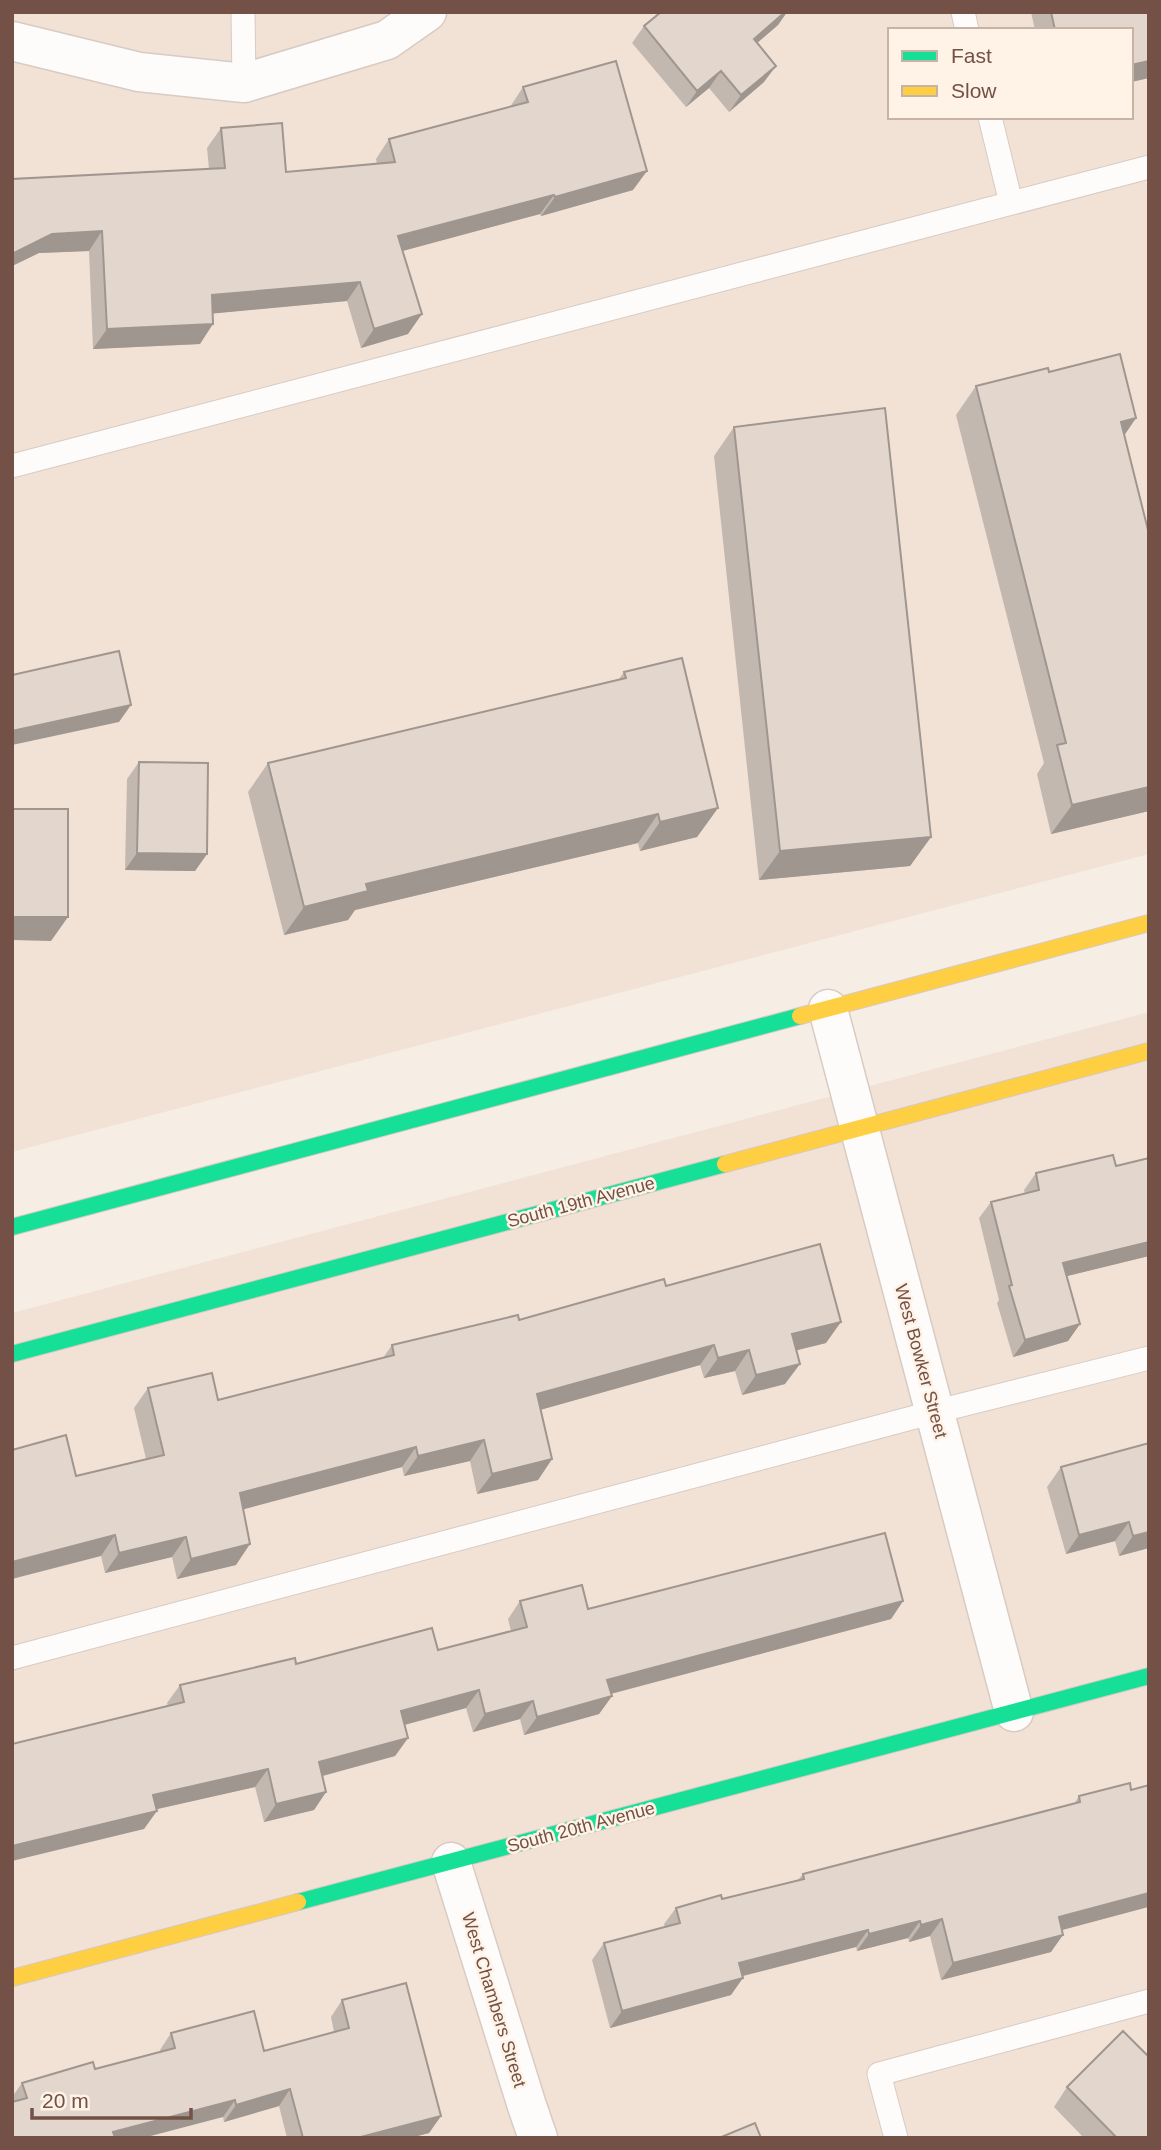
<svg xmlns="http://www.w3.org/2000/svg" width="1161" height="2150" font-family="Helvetica,sans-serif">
	<rect width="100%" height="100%" fill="#f6eee5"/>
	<path fill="#f2e2d5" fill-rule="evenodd" d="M 12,12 L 1149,12 L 1149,854 L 12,1152 ZM 890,30 L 1131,30 L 1131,117 L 890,117 Z
		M 1149,1012 L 1149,2138 L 12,2138 L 12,1313 Z"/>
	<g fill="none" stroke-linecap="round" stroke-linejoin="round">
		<g stroke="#d7cbc3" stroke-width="25">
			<path id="lane" d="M 243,12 L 244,83
				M 963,12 L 967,30
				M 990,117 L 1011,203
				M 12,466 L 1149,167
				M 12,1658 L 934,1412 L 1149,1358
				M 896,2138 L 879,2074 L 1149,2001"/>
		</g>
		<g stroke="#d7cbc3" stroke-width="41">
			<path id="street" d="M 12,41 L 139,72 L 244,83 L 387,40 L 427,12
				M 828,1009 L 1014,1712
				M 451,1862 L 527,2106 L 538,2138"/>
		</g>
		<g stroke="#d7c9c2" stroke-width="18">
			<path id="fast" d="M 12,1227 L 800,1016
				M 12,1354 L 725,1164
				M 298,1902 L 1149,1676"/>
		</g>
		<g stroke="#d7c9c2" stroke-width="18">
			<path id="slow" d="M 800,1016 L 1149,923
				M 725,1164 L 1149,1051
				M 12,1978 L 298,1902"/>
		</g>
		<use href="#lane" stroke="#fefcfb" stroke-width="23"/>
		<use href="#street" stroke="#fefcfb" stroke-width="38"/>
		<use href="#fast" stroke="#16e098" stroke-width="16"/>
		<use href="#slow" stroke="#ffcf43" stroke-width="16"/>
	</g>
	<path fill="#c3b8b0" d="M 661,12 L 787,12 L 778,25 L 757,43 L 764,82 L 729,112 L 709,88 L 686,107 L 632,43 L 644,26 Z
		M 1031,12 L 1149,12 L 1149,78 L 1131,82 L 1131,30 L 1035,30 Z
		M 523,87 L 633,190 L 541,216 L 540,214 L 402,251 L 408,334 L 361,348 L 347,301 L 213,313 L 200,344 L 93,349 L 89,251 L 39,253 L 12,266 L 12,179 L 209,169 L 207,148 L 221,128 L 286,172 L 377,164 L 376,159 L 389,139 L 510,107 Z
		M 1049,372 L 1136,418 L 1124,436 L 1149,811 L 1051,834 L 1037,774 L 1044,763 L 956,415 L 976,386 Z
		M 734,427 L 931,837 L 910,866 L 759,880 L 714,456 Z
		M 624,672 L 718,808 L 697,837 L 640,851 L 638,843 L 355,910 L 348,920 L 284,935 L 248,792 L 268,763 L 619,679 Z
		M 139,762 L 207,854 L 195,871 L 125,870 L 127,779 Z
		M 1149,1158 L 1149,1256 L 1067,1276 L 1080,1324 L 1068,1341 L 1013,1357 L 997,1303 L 999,1300 L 979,1218 L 991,1202 L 1025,1194 L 1024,1190 L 1036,1173 L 1116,1166 Z
		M 666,1286 L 826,1343 L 796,1350 L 785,1384 L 742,1395 L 735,1371 L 704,1378 L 700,1365 L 540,1410 L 552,1459 L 538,1480 L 477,1494 L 470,1461 L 404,1476 L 402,1467 L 243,1509 L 236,1565 L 177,1579 L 172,1557 L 105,1573 L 101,1556 L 76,1476 L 146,1459 L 134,1408 L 148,1388 L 218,1400 L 383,1358 L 392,1345 L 519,1320 Z
		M 1149,1443 L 1149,1548 L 1119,1556 L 1115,1541 L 1066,1554 L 1047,1487 L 1061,1467 Z
		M 520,1601 L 588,1609 L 903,1601 L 891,1619 L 611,1694 L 612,1696 L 599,1714 L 524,1735 L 520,1719 L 473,1732 L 466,1708 L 405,1725 L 408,1738 L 395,1756 L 323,1776 L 326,1792 L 314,1810 L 264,1822 L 255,1787 L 156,1809 L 144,1829 L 168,1706 L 167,1703 L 180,1685 L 296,1664 L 438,1650 L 511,1631 L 508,1619 Z
		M 1079,1796 L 1148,1907 L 1062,1930 L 1051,1952 L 941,1980 L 930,1936 L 909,1942 L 908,1938 L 857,1951 L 856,1947 L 742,1976 L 731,1995 L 610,2028 L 592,1960 L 604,1943 L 665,1927 L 664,1924 L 676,1908 L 722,1899 L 798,1880 L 803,1874 L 1074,1804 Z
		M 342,2000 L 441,2116 L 429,2133 L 410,2138 L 287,2138 L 279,2106 L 224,2122 L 223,2117 L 12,2138 L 12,2097 L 22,2083 L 95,2069 L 160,2052 L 160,2050 L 171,2033 L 264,2051 L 334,2032 L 331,2017 Z
		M 1067,2087 L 1149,2138 L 1084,2138 L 1054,2107 Z"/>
	<path fill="#9f9690" d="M 785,12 L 787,12 L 778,25 L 742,56 L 754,39 Z
		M 1149,61 L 1149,78 L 1131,82 L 1131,65 Z
		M 776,66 L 764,82 L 729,112 L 741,95 Z
		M 721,71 L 709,88 L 686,107 L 697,91 Z
		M 647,171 L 633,190 L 541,216 L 555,197 Z
		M 554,195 L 540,214 L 384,256 L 398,236 Z
		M 102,231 L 89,251 L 39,253 L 12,266 L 12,254 L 52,234 Z
		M 360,282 L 347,301 L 198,315 L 212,295 Z
		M 422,314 L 408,334 L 361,348 L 374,329 Z
		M 213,324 L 200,344 L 93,349 L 107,329 Z
		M 1136,418 L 1116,447 L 1121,422 Z
		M 131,705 L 119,722 L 12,745 L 12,731 Z
		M 1149,787 L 1149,811 L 1051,834 L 1072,805 Z
		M 718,808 L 697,837 L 640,851 L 660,822 Z
		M 658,814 L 638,843 L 355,910 L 348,920 L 284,935 L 304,907 L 366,884 Z
		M 931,837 L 910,866 L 759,880 L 780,851 Z
		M 137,853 L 207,854 L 195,871 L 125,870 Z
		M 12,917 L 68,917 L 51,941 L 12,940 Z
		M 1149,1242 L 1149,1256 L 1051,1280 L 1063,1263 Z
		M 841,1322 L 826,1343 L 778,1355 L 792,1334 Z
		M 1080,1324 L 1068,1341 L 1013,1357 L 1025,1340 Z
		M 714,1345 L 700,1365 L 522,1415 L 537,1394 Z
		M 749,1350 L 735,1371 L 704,1378 L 718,1358 Z
		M 800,1364 L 785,1384 L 742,1395 L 756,1375 Z
		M 484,1440 L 470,1461 L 404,1476 L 418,1456 Z
		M 416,1447 L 402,1467 L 226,1514 L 240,1493 Z
		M 552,1459 L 538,1480 L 477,1494 L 492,1474 Z
		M 1129,1522 L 1115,1541 L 1066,1554 L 1079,1535 Z
		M 1149,1532 L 1149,1548 L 1119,1556 L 1133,1536 Z
		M 115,1535 L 101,1556 L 12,1579 L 12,1562 Z
		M 186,1537 L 172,1557 L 105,1573 L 119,1553 Z
		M 250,1544 L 236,1565 L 177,1579 L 191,1559 Z
		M 903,1601 L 891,1619 L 595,1698 L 607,1680 Z
		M 479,1690 L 466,1708 L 389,1729 L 401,1711 Z
		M 612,1696 L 599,1714 L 524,1735 L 537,1717 Z
		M 533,1701 L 520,1719 L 473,1732 L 485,1714 Z
		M 408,1738 L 395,1756 L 307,1780 L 319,1762 Z
		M 268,1769 L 255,1787 L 140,1813 L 153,1795 Z
		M 326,1792 L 314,1810 L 264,1822 L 276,1804 Z
		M 157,1811 L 144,1829 L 12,1861 L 12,1846 Z
		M 1149,1890 L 1148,1907 L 1047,1934 L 1059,1917 Z
		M 942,1919 L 930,1936 L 909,1942 L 921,1925 Z
		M 920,1921 L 908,1938 L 857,1951 L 869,1934 Z
		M 868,1930 L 856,1947 L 727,1980 L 739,1963 Z
		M 1063,1935 L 1051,1952 L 941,1980 L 953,1963 Z
		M 743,1978 L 731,1995 L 610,2028 L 622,2011 Z
		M 290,2089 L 279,2106 L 224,2122 L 236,2105 Z
		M 235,2100 L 223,2117 L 143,2138 L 109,2138 L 113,2132 Z
		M 441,2116 L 429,2133 L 410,2138 L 357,2138 Z"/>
	<path fill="#e3d6cd" stroke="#9f9690" stroke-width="2" d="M 661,12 L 785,12 L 754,39 L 776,66 L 741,95 L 721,71 L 697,91 L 644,26 Z
		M 1051,12 L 1149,12 L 1149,61 L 1131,65 L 1131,30 L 1055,30 Z
		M 616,61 L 647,171 L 555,197 L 554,195 L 398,236 L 422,314 L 374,329 L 360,282 L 212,295 L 213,324 L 107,329 L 102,231 L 52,234 L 12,254 L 12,179 L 225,168 L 221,128 L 282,123 L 286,172 L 395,162 L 389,139 L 528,102 L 523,87 Z
		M 1120,354 L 1136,418 L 1121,422 L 1149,534 L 1149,787 L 1072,805 L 1057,745 L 1066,743 L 976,386 L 1048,368 L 1049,372 Z
		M 885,408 L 931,837 L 780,851 L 734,427 Z
		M 119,651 L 131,705 L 12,731 L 12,675 Z
		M 682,658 L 718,808 L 660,822 L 658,814 L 366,884 L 368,891 L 304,907 L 268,763 L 626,678 L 624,672 Z
		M 139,762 L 208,763 L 207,854 L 137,853 Z
		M 12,809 L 68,809 L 68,917 L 12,917 Z
		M 1113,1155 L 1116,1166 L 1149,1158 L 1149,1242 L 1063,1263 L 1080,1324 L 1025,1340 L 1009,1286 L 1012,1285 L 991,1202 L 1039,1190 L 1036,1173 Z
		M 820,1244 L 841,1322 L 792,1334 L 800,1364 L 756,1375 L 749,1350 L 718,1358 L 714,1345 L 537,1394 L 552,1459 L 492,1474 L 484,1440 L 418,1456 L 416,1447 L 240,1493 L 250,1544 L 191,1559 L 186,1537 L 119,1553 L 115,1535 L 12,1562 L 12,1450 L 66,1435 L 76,1476 L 164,1455 L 148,1388 L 212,1373 L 218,1400 L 394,1355 L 392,1345 L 518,1315 L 519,1320 L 664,1279 L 666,1286 Z
		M 1149,1443 L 1149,1532 L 1133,1536 L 1129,1522 L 1079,1535 L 1061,1467 Z
		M 885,1533 L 903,1601 L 607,1680 L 612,1696 L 537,1717 L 533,1701 L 485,1714 L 479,1690 L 401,1711 L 408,1738 L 319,1762 L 326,1792 L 276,1804 L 268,1769 L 153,1795 L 157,1811 L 12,1846 L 12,1744 L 184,1702 L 180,1685 L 295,1658 L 296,1664 L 432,1628 L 438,1650 L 527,1627 L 520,1601 L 582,1585 L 588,1609 Z
		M 1130,1783 L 1131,1790 L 1149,1785 L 1149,1893 L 1059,1917 L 1063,1935 L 953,1963 L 942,1919 L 921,1925 L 920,1921 L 869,1934 L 868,1930 L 739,1963 L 743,1978 L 622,2011 L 604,1943 L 680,1923 L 676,1908 L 721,1895 L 722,1899 L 804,1879 L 803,1874 L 1080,1802 L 1079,1796 Z
		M 406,1983 L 441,2116 L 357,2138 L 303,2138 L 290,2089 L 236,2105 L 235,2100 L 113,2132 L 115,2138 L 12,2138 L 12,2102 L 27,2098 L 22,2083 L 93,2062 L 95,2069 L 175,2048 L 171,2033 L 254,2011 L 264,2051 L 349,2028 L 342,2000 Z
		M 1123,2031 L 1149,2057 L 1149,2138 L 1117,2138 L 1067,2087 Z
		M 755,2123 L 761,2138 L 719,2138 Z"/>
	<g text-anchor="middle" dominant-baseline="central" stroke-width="5" stroke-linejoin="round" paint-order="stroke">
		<g font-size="18" fill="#745146" stroke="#fff2e6">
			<text transform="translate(581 1202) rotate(-15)">South 19th Avenue</text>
			<text transform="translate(921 1361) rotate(75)">West Bowker Street</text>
			<text transform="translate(581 1827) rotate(-15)">South 20th Avenue</text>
			<text transform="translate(494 2000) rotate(73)">West Chambers Street</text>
		</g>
	</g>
	<rect width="1161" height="2150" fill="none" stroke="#745146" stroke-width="28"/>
	<rect x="888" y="28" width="245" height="91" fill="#fff2e6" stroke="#c7b2a6" stroke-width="2"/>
	<rect x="902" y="51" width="35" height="10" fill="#16e098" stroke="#c7b2a6" stroke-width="2"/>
	<text x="951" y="63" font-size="21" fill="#745146">Fast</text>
	<rect x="902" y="86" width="35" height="10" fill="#ffcf43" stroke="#c7b2a6" stroke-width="2"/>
	<text x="951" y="98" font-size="21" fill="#745146">Slow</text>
	<path d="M32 2108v10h159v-10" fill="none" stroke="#745146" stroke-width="3.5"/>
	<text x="42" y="2108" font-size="21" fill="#745146" stroke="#fff2e6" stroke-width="5" paint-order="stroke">20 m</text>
</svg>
